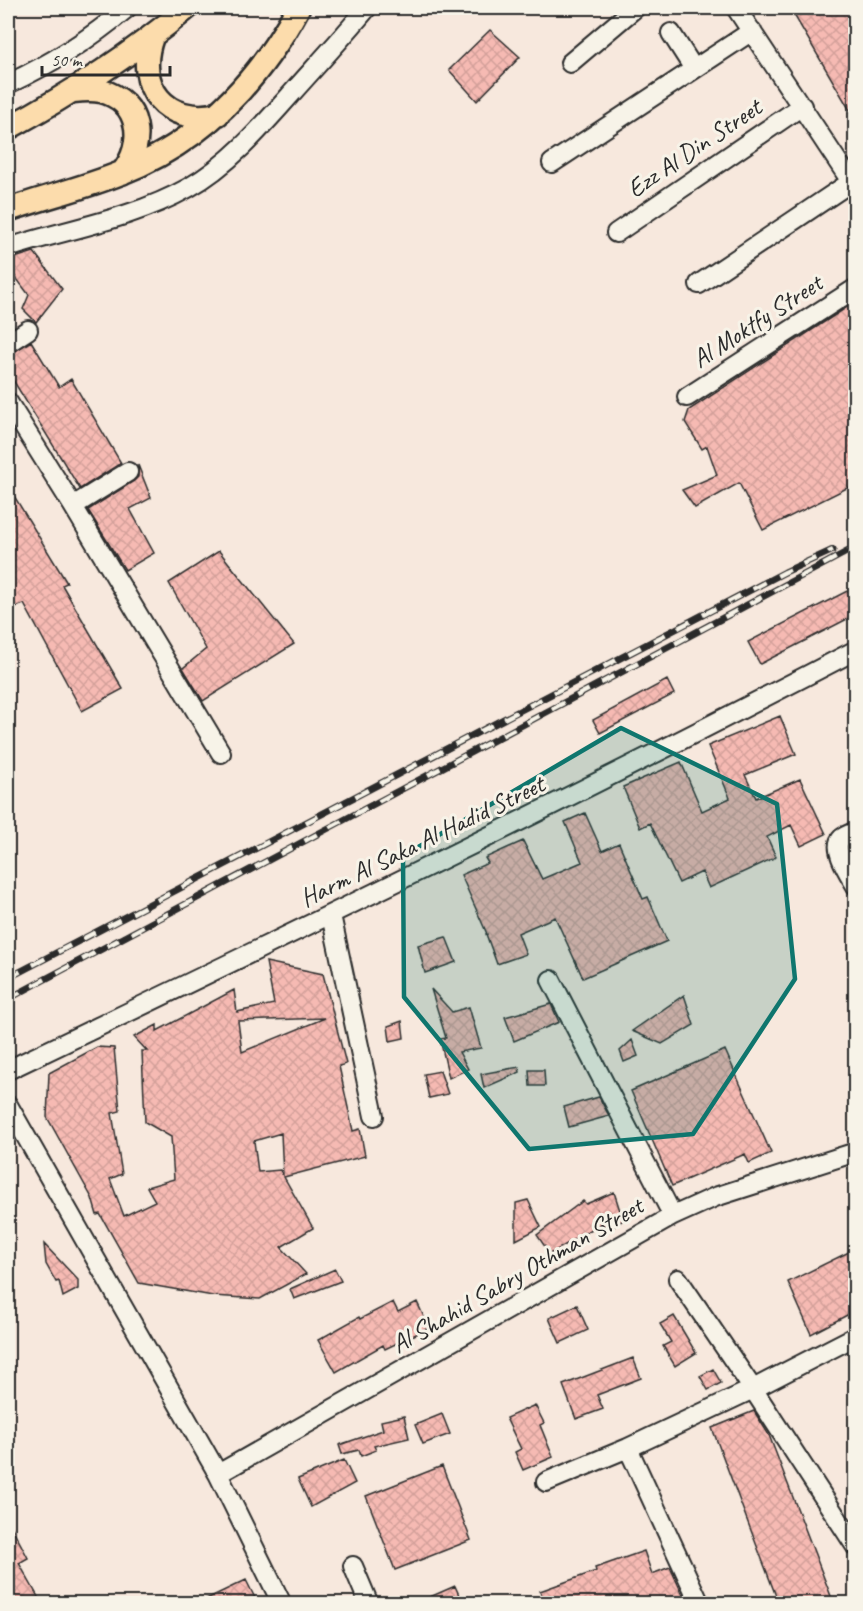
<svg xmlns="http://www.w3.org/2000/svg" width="863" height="1611" font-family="Caveat,sans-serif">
	<defs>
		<pattern id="building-cross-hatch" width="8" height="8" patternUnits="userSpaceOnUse" patternTransform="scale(1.5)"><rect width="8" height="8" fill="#f6bab3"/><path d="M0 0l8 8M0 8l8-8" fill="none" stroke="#d3a09a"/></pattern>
	</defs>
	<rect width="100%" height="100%" fill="#f7e8dd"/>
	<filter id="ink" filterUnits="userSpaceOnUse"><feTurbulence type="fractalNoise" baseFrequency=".0167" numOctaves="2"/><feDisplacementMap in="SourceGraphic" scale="12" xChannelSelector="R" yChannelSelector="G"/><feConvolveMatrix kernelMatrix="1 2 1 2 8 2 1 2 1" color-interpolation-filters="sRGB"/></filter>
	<g filter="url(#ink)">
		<path fill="url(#building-cross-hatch)" stroke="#2b2b2b" stroke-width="1.5" fill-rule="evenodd" d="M 790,8 L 855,8 L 855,119 Z
			M 490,30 L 520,57 L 477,101 L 449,70 Z
			M 34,252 L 62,289 L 36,322 L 23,309 L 29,295 L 8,267 L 8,260 Z
			M 855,302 L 855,484 L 763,530 L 739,483 L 695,508 L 682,490 L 717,475 L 707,446 L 702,449 L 685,422 L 689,410 Z
			M 31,341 L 59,387 L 71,379 L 121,463 L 80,489 L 8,372 L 8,354 L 14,352 Z
			M 138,465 L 151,498 L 130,509 L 154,553 L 125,570 L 88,510 L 134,481 L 138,477 Z
			M 8,486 L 67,583 L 62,585 L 123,689 L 82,711 L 24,604 L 8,610 Z
			M 219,551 L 294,644 L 203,701 L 183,668 L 206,649 L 169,583 Z
			M 855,587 L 855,615 L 760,664 L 748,642 Z
			M 667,680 L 674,694 L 600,733 L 593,720 Z
			M 780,716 L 796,754 L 745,775 L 756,798 L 800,779 L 826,834 L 801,846 L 791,825 L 767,837 L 776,857 L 709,888 L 702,872 L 679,883 L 650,823 L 640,828 L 623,787 L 681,762 L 702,811 L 730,798 L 708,746 Z
			M 585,813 L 602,851 L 619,843 L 643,899 L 648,897 L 667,941 L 583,978 L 555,917 L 518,933 L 526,954 L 497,964 L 486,934 L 487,934 L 461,875 L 488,863 L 485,858 L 523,841 L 542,879 L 582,862 L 565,822 Z
			M 446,937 L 456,962 L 425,973 L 418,945 Z
			M 266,962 L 323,974 L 346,1064 L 339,1066 L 353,1131 L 360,1129 L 365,1156 L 284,1177 L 313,1228 L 281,1247 L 306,1274 L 260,1299 L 213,1296 L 139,1283 L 100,1214 L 97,1215 L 92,1198 L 47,1117 L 49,1073 L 97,1047 L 114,1048 L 120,1111 L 112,1113 L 122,1174 L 110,1179 L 124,1216 L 155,1201 L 147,1187 L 174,1179 L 171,1137 L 145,1122 L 142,1051 L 147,1051 L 134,1037 L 157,1025 L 157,1031 L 234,990 L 237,1012 L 274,1004 ZM 325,1018 L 242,1052 L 238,1021 ZM 281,1133 L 283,1176 L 280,1170 L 258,1172 L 254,1141 Z
			M 431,989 L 452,1012 L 469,1007 L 481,1048 L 459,1052 L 468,1069 L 449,1078 L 440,1039 L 446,1038 Z
			M 684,995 L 694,1025 L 662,1044 L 632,1031 Z
			M 551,1004 L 559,1022 L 514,1041 L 505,1017 Z
			M 402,1021 L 404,1038 L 390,1041 L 388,1026 Z
			M 632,1040 L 638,1056 L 624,1062 L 620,1051 Z
			M 725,1050 L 771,1153 L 749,1163 L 745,1154 L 672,1186 L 631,1091 Z
			M 519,1067 L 520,1072 L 484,1088 L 481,1074 Z
			M 529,1070 L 544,1070 L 545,1086 L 530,1086 Z
			M 440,1071 L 448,1094 L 429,1098 L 424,1074 Z
			M 599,1097 L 609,1116 L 569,1127 L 564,1107 Z
			M 614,1192 L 623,1220 L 608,1231 L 602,1223 L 550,1254 L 537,1235 L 583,1201 L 586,1204 Z
			M 528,1200 L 541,1227 L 516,1240 L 516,1203 Z
			M 44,1244 L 78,1280 L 78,1289 L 63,1297 L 59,1281 L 56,1282 L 46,1264 Z
			M 855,1249 L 855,1311 L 811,1334 L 788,1282 Z
			M 335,1269 L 341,1281 L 294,1299 L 290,1289 Z
			M 393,1302 L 398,1312 L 417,1302 L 429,1328 L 385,1349 L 383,1345 L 336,1372 L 318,1340 L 359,1317 L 360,1319 Z
			M 577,1305 L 588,1330 L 560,1343 L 549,1318 Z
			M 674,1316 L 696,1353 L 675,1366 L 663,1346 L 671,1342 L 660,1324 Z
			M 633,1358 L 641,1378 L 597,1395 L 603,1409 L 576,1419 L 563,1385 Z
			M 713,1369 L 721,1383 L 708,1390 L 700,1376 Z
			M 535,1405 L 544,1423 L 540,1425 L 553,1457 L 523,1470 L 515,1452 L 521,1449 L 506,1418 Z
			M 754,1411 L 769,1435 L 834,1604 L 779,1604 L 712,1428 Z
			M 442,1414 L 450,1434 L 423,1444 L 415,1425 Z
			M 404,1416 L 409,1438 L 374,1446 L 376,1450 L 361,1456 L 359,1450 L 342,1454 L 339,1445 L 383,1430 L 381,1421 Z
			M 344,1460 L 355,1483 L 311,1507 L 298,1479 Z
			M 442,1466 L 471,1540 L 395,1570 L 366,1496 Z
			M 8,1520 L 28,1558 L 19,1563 L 42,1604 L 8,1604 Z
			M 644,1551 L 652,1574 L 670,1567 L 687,1604 L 545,1604 L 540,1591 L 596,1571 L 595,1568 Z
			M 246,1580 L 258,1604 L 196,1604 Z
			M 455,1586 L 463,1604 L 414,1604 Z"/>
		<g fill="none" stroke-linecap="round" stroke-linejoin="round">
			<g stroke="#2b2b2b" stroke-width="22">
				<path id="minor" d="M 736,8 L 856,189
					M 671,33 L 694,69
					M 570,63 L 635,8
					M 8,84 C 51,64 90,39 127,8
					M 552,163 L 752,31
					M 616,233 L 802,106
					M 8,248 C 67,229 133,219 188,188 C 229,165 261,128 292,93 C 317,65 343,37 367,8
					M 699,284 L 851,182
					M 8,343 L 28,330
					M 687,397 L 856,288
					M 8,402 L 73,506 L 221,753
					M 73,506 L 128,472
					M 856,831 C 852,833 846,835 842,838 C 831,848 850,875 856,886
					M 331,915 L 374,1116
					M 551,980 L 673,1216
					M 8,1070 C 292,934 576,796 856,650
					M 8,1105 L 218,1474 L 282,1604
					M 678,1279 L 753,1389 L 856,1547
					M 218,1474 L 673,1216 L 715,1197 L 856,1152
					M 546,1482 L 628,1448
					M 353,1566 L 369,1604
					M 700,1604 L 628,1448 L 753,1389 L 856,1336"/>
			</g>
			<g stroke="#2b2b2b" stroke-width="27">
				<path id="major" d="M 152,37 C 134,86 166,126 218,114
					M 73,91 C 82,90 92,89 101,91 C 141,101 146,144 122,173
					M 8,128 C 71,94 132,54 187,8
					M 8,210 C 45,197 84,188 121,173 C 201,142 258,82 298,8"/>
			</g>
			<use href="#minor" stroke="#f7f3e8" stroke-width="18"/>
			<use href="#major" stroke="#fcdcac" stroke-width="22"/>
			<g stroke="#2b2b2b" stroke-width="7">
				<path id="rail" d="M 8,978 L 785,572 L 833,550
					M 8,999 L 856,547"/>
			</g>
			<use href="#rail" stroke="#f7f3e8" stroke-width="4.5" stroke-dasharray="14" stroke-linecap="butt"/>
		</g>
	</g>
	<path fill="#0f766e" fill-opacity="0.2" stroke="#0f766e" stroke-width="4.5" stroke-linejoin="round" d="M 621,728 L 777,804 L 795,979 L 693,1134 L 529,1149 L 404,997 L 403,856 Z"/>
	<g text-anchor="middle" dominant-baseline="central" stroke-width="6" stroke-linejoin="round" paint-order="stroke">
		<g font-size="26" fill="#2b2b2b" stroke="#f7f3e8">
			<text transform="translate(694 148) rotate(-34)">Ezz Al Din Street</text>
			<text transform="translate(757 321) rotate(-33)">Al Moktfy Street</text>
			<text transform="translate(422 841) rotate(-26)">Harm Al Saka Al Hadid Street</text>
			<text transform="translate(517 1275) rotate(-30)">Al Shahid Sabry Othman Street</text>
		</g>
	</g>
	<rect width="863" height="1611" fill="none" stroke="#f7f3e8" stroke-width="30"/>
	<rect x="15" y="15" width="833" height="1581" fill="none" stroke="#2b2b2b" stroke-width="2" filter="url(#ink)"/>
	<path d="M42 66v9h128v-9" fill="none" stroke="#2b2b2b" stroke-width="3"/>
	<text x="51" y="66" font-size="18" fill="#2b2b2b" stroke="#f7f3e8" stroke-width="4.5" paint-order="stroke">50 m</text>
</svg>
